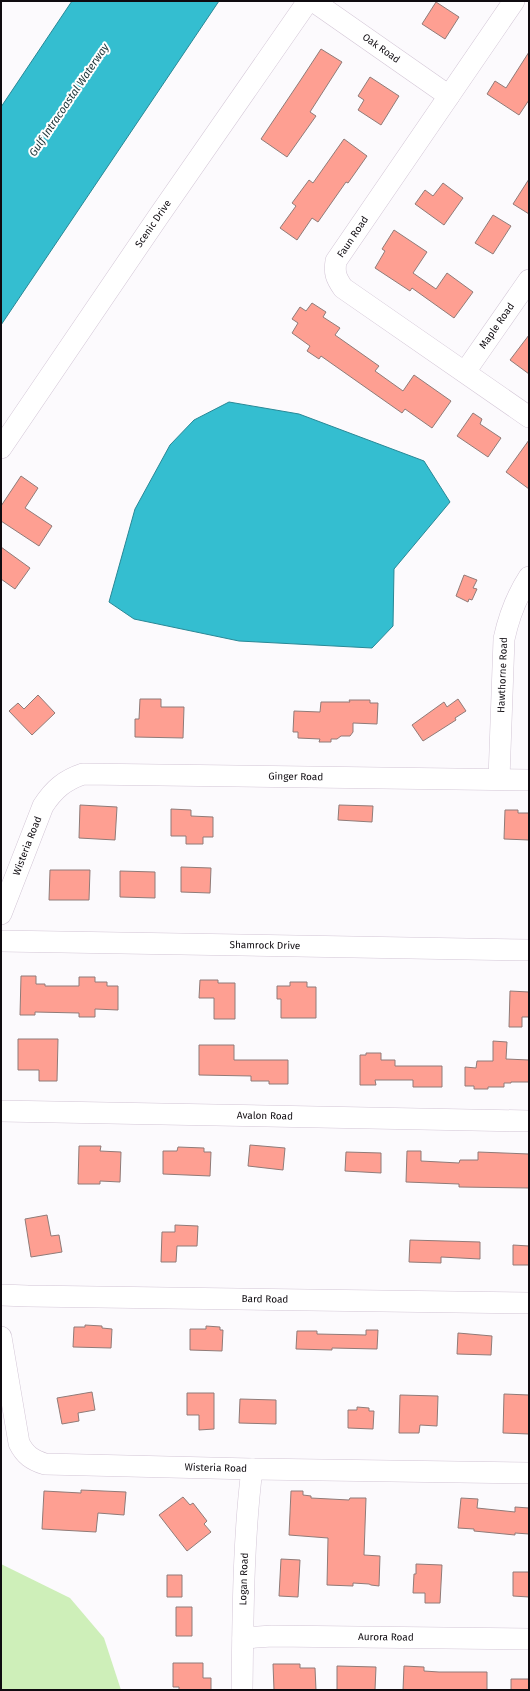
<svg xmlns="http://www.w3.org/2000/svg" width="530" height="1691" font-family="'Fira Sans',sans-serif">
	<rect width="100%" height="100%" fill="#fcfafd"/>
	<path fill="#ceefb9" d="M 1,1564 L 70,1598 L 104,1638 L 121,1690 L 1,1690 Z"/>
	<path fill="#34bed0" stroke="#298896" d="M 72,1 L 219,1 L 1,325 L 1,107 Z
		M 229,402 L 299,414 L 424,461 L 450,502 L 394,569 L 393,626 L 372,648 L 239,641 L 134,619 L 109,602 L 135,509 L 170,445 L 194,420 Z"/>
	<path fill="#fe9f92" stroke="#907b78" d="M 436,2 L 459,17 L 445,39 L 422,24 Z
		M 321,49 L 342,62 L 310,112 L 316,116 L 287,157 L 261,139 L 300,81 Z
		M 529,52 L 529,100 L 519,115 L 487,94 L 495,81 L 506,88 Z
		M 370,77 L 399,96 L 381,125 L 358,110 L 364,100 L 358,96 Z
		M 344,139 L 367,156 L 348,183 L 346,182 L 318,222 L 312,218 L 297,240 L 280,228 L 296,206 L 292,203 L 309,180 L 313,183 Z
		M 529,179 L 529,214 L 513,204 Z
		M 443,183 L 463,198 L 444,225 L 415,204 L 425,190 L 433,196 Z
		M 493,215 L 511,226 L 493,254 L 475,243 Z
		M 394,230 L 427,252 L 413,273 L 436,289 L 447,273 L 473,292 L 454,318 L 412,288 L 410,291 L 375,268 L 385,251 L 382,249 Z
		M 312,303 L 326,312 L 323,317 L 340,328 L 335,335 L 379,366 L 375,371 L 403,391 L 414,375 L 451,401 L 432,428 L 405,409 L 402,413 L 321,356 L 319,359 L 307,351 L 310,346 L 292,333 L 298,323 L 292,319 L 300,307 L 306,311 Z
		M 529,335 L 529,374 L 510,360 Z
		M 473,413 L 482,419 L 480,424 L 501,438 L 488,457 L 457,436 Z
		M 529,440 L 529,489 L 506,472 Z
		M 21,476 L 38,488 L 25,508 L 52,526 L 39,546 L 1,521 L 1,506 Z
		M 1,547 L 30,568 L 15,589 L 1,579 Z
		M 464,575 L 477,580 L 473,588 L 477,589 L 472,600 L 469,599 L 468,602 L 456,596 Z
		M 38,695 L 55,713 L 32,735 L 9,711 L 18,703 L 24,709 Z
		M 140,699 L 161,699 L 161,707 L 184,707 L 183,738 L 135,737 L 135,719 L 139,719 Z
		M 458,699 L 466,711 L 455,718 L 456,720 L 423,741 L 412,725 L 444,702 L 447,707 Z
		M 349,700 L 370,700 L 370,703 L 378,703 L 377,724 L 353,723 L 353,732 L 350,736 L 341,736 L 337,739 L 331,739 L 331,742 L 319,742 L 320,739 L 298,738 L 298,732 L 293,732 L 294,711 L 320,712 L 321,702 L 350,702 Z
		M 80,805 L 117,807 L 115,840 L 79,838 Z
		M 339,805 L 373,806 L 372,822 L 338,820 Z
		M 171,809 L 191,810 L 191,816 L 213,817 L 213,837 L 203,837 L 203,844 L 186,844 L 186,836 L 171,836 Z
		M 505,810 L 518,810 L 518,813 L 529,813 L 529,840 L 504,839 Z
		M 181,867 L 211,868 L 210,893 L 181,892 Z
		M 50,870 L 90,870 L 89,900 L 49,900 Z
		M 120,871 L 155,872 L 155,898 L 120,897 Z
		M 21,976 L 36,976 L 36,984 L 45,984 L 45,986 L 79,986 L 79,977 L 95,977 L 95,982 L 107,982 L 107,986 L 118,986 L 118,1010 L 95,1009 L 95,1017 L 79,1017 L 79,1013 L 35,1012 L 35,1015 L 20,1015 Z
		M 200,980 L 218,980 L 218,983 L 235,983 L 235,1019 L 214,1019 L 214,998 L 199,998 Z
		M 290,982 L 307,982 L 307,987 L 316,987 L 316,1018 L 281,1018 L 281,999 L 277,999 L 277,986 L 290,986 Z
		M 510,991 L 529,992 L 529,1017 L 522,1017 L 522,1027 L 509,1027 Z
		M 18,1039 L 58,1039 L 57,1081 L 39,1081 L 39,1070 L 18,1070 Z
		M 493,1041 L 507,1042 L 506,1059 L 529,1060 L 529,1082 L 511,1082 L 511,1083 L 504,1083 L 504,1087 L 488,1087 L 488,1089 L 474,1089 L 474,1086 L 465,1086 L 465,1067 L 476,1068 L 477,1061 L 493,1061 Z
		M 199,1045 L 234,1045 L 234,1060 L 288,1060 L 288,1084 L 269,1084 L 269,1081 L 251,1081 L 251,1076 L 199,1075 Z
		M 366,1053 L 381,1053 L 381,1060 L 395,1060 L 395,1066 L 442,1066 L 442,1087 L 413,1087 L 413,1080 L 375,1080 L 376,1085 L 360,1085 L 360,1055 L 366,1055 Z
		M 250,1145 L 285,1148 L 283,1170 L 248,1166 Z
		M 79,1146 L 101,1146 L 100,1151 L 121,1152 L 120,1182 L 100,1181 L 100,1184 L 78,1184 Z
		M 178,1147 L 204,1148 L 204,1152 L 211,1152 L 210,1176 L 163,1174 L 163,1151 L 177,1151 Z
		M 407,1151 L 421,1151 L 421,1161 L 459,1163 L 460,1160 L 478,1160 L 478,1152 L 529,1154 L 529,1188 L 459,1187 L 459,1184 L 406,1182 Z
		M 346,1152 L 381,1153 L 381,1173 L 345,1171 Z
		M 47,1215 L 51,1236 L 59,1235 L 62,1252 L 31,1257 L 25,1219 Z
		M 175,1225 L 198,1226 L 197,1246 L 177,1246 L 176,1262 L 161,1262 L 162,1232 L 175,1232 Z
		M 410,1240 L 480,1242 L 480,1259 L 441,1257 L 441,1263 L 409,1262 Z
		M 513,1245 L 529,1246 L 529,1265 L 513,1265 Z
		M 85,1325 L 102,1326 L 102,1328 L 112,1329 L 111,1348 L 73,1347 L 74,1327 L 85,1327 Z
		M 206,1326 L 220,1327 L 220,1330 L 223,1330 L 222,1351 L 190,1350 L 190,1329 L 206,1329 Z
		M 366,1330 L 378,1330 L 377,1349 L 332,1348 L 332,1350 L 296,1349 L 297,1331 L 317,1331 L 317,1334 L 366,1335 Z
		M 458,1333 L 492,1336 L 491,1355 L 457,1354 Z
		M 92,1392 L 95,1410 L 78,1413 L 79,1421 L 62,1424 L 57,1398 Z
		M 187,1393 L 214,1393 L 214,1429 L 199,1430 L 199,1415 L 187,1415 Z
		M 504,1394 L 529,1395 L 529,1434 L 503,1433 Z
		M 400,1395 L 438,1396 L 437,1426 L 420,1425 L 419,1433 L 399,1433 Z
		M 240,1399 L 276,1400 L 276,1424 L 239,1423 Z
		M 357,1407 L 369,1408 L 369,1411 L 374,1411 L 373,1429 L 348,1428 L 348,1410 L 357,1410 Z
		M 81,1490 L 126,1492 L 124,1515 L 98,1513 L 96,1532 L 42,1529 L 44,1491 L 81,1493 Z
		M 291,1491 L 303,1491 L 303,1495 L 311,1496 L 311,1498 L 349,1500 L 350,1498 L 366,1498 L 364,1555 L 380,1556 L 379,1586 L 371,1585 L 369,1584 L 353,1583 L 353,1586 L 327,1585 L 328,1538 L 289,1535 Z
		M 183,1497 L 190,1505 L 193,1503 L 207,1521 L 204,1524 L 211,1532 L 187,1551 L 159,1515 Z
		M 461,1498 L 478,1499 L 477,1508 L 515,1512 L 515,1507 L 529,1508 L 529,1534 L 515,1533 L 515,1535 L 474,1531 L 474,1529 L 458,1528 Z
		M 281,1559 L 300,1560 L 298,1597 L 279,1596 Z
		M 416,1564 L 442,1565 L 440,1603 L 425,1603 L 425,1593 L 413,1593 L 414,1574 L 416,1574 Z
		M 513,1572 L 529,1572 L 529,1597 L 513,1596 Z
		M 167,1575 L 182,1575 L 182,1597 L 167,1597 Z
		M 176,1607 L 192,1607 L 192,1636 L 176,1636 Z
		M 173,1663 L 203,1663 L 203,1678 L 211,1678 L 211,1690 L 179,1690 L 179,1687 L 173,1687 Z
		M 273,1664 L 300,1664 L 300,1668 L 315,1668 L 316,1690 L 274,1690 Z
		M 337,1666 L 376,1667 L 375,1690 L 337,1690 Z
		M 404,1666 L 424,1667 L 424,1671 L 439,1672 L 487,1672 L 487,1690 L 403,1690 Z
		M 511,1679 L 529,1679 L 529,1690 L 511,1690 Z"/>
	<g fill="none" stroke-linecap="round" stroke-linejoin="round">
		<g stroke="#d3c6d6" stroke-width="22">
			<g id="minor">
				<path id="s1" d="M 313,1 L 449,96"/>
				<path d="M 514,1 L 336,261 C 334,273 336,278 343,288 L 529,417"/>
				<path id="s2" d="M 465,372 L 529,280"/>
				<path id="s3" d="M 1,448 L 158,217 L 308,1"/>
				<path id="s4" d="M 499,779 L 504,639 C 509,616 516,597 529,577"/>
				<path id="s5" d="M 1,914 L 43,806 C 54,789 65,780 83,774 L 529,780"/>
				<path id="s6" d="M 1,941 L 529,950"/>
				<path id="s7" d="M 1,1111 L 529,1121"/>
				<path id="s8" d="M 1,1295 L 28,1296 L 529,1303"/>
				<path id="s9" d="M 1,1337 L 19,1443 C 25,1455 32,1460 45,1464 L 252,1469 L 529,1473"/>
				<path id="s10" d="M 243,1638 L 272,1636 L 529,1639"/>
				<path id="s11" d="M 242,1690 C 243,1616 243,1542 252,1469"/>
			</g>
		</g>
		<use href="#minor" stroke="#fff" stroke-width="21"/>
	</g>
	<g text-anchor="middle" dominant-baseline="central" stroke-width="4" stroke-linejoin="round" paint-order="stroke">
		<g font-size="10" fill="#0f0b10" stroke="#fff">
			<text stroke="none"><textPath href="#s1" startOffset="83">Oak Road</textPath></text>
			<text stroke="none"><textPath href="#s3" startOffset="271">Scenic Drive</textPath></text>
			<text transform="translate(353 237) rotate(-56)">Faun Road</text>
			<text stroke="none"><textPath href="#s2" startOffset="56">Maple Road</textPath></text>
			<text stroke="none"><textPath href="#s4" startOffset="104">Hawthorne Road</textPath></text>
			<text stroke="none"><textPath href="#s5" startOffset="381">Ginger Road</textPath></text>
			<text stroke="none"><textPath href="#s5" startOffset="73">Wisteria Road</textPath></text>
			<text stroke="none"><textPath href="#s6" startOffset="264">Shamrock Drive</textPath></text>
			<text stroke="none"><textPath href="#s7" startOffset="264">Avalon Road</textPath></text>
			<text stroke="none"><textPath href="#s8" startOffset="264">Bard Road</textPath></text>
			<text stroke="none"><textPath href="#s9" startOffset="313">Wisteria Road</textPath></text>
			<text stroke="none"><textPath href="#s11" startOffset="111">Logan Road</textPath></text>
			<text stroke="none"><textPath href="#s10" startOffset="143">Aurora Road</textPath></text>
		</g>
		<g font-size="11" font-style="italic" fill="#20373a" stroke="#fff">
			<text transform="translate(69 100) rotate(-56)">Gulf Intracoastal Waterway</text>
		</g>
	</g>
	<rect width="530" height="1691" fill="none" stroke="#0f0b10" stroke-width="4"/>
</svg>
